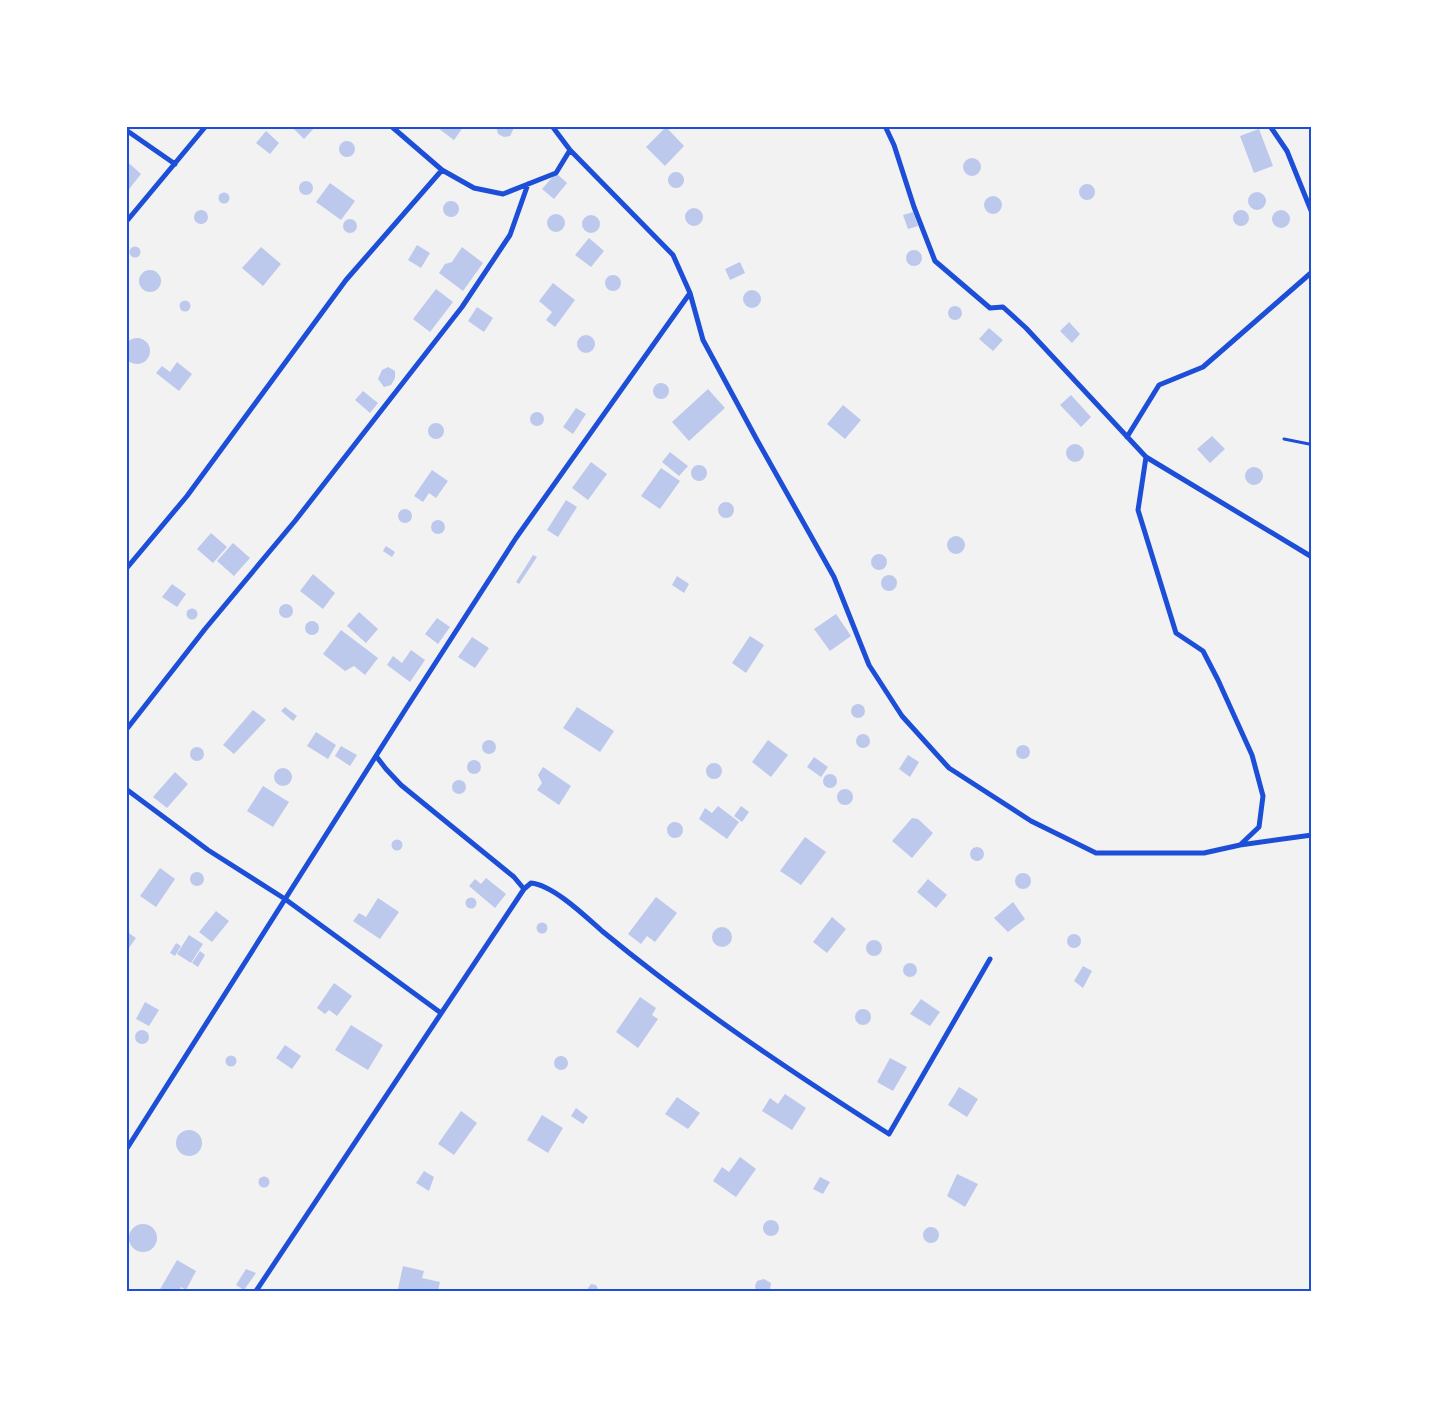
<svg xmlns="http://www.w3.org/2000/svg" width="1438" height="1417" font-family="'PT Sans Narrow',sans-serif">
	<rect width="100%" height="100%" fill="#f2f2f2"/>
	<path fill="#bdc9ec" d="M 291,126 L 316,126 L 304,139 Z
		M 435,126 L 464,126 L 454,140 Z
		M 496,126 L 514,126 L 514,128 L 510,136 L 504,137 L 498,134 Z
		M 666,127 L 684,146 L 665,166 L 646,147 Z
		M 1259,129 L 1273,166 L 1254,173 L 1240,136 Z
		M 266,131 L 279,143 L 270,154 L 256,143 Z
		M339 149a8 8 0 1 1 16 0a8 8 0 1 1-16 0Z
		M963 167a9 9 0 1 1 18 0a9 9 0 1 1-18 0Z
		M 130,164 L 141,174 L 126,193 L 126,165 Z
		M668 180a8 8 0 1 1 16 0a8 8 0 1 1-16 0Z
		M 556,173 L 567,183 L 554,199 L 542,189 Z
		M299 188a7 7 0 1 1 14 0a7 7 0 1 1-14 0Z
		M 330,183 L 355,201 L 341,220 L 316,202 Z
		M1079 192a8 8 0 1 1 16 0a8 8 0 1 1-16 0Z
		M1248 201a9 9 0 1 1 18 0a9 9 0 1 1-18 0Z
		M218.5 198a5.5 5.5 0 1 1 11 0a5.5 5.5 0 1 1-11 0Z
		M984 205a9 9 0 1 1 18 0a9 9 0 1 1-18 0Z
		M443 209a8 8 0 1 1 16 0a8 8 0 1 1-16 0Z
		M685 217a9 9 0 1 1 18 0a9 9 0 1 1-18 0Z
		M1272 219a9 9 0 1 1 18 0a9 9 0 1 1-18 0Z
		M1233 218a8 8 0 1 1 16 0a8 8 0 1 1-16 0Z
		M194 217a7 7 0 1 1 14 0a7 7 0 1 1-14 0Z
		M 913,212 L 918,226 L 908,229 L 903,215 Z
		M547 223a9 9 0 1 1 18 0a9 9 0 1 1-18 0Z
		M582 224a9 9 0 1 1 18 0a9 9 0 1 1-18 0Z
		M343 226a7 7 0 1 1 14 0a7 7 0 1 1-14 0Z
		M 589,238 L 604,251 L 591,267 L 575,255 Z
		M 417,245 L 430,253 L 421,268 L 408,260 Z
		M129.5 252a5.5 5.5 0 1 1 11 0a5.5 5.5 0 1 1-11 0Z
		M 261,247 L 281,264 L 263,286 L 242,268 Z
		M 462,247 L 483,263 L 463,291 L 439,273 L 445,264 L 452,262 Z
		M906 258a8 8 0 1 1 16 0a8 8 0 1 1-16 0Z
		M 740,262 L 745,273 L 730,280 L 725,269 Z
		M139 281a11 11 0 1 1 22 0a11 11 0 1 1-22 0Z
		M605 283a8 8 0 1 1 16 0a8 8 0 1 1-16 0Z
		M 553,283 L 575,300 L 555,327 L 546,320 L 552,312 L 539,301 Z
		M 436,289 L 453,302 L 430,332 L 413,319 Z
		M743 299a9 9 0 1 1 18 0a9 9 0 1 1-18 0Z
		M179.5 306a5.5 5.5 0 1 1 11 0a5.5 5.5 0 1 1-11 0Z
		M948 313a7 7 0 1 1 14 0a7 7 0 1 1-14 0Z
		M 477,307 L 493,318 L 484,332 L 468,321 Z
		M 1069,322 L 1080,334 L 1072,343 L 1060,331 Z
		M 989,328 L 1003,340 L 993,351 L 979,339 Z
		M577 344a9 9 0 1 1 18 0a9 9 0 1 1-18 0Z
		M124 351a13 13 0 1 1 26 0a13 13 0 1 1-26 0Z
		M 177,362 L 192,374 L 179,391 L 156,373 L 162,366 L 170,372 Z
		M 388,367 L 395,371 L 395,378 L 391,385 L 384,387 L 378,379 L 382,370 Z
		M653 391a8 8 0 1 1 16 0a8 8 0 1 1-16 0Z
		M 708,389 L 725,408 L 689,441 L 672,422 Z
		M 363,391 L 378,403 L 370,413 L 355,400 Z
		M 1071,395 L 1091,417 L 1081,427 L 1060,405 Z
		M 843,405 L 861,420 L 845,439 L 827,424 Z
		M 576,408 L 586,414 L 573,434 L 563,427 Z
		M530 419a7 7 0 1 1 14 0a7 7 0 1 1-14 0Z
		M428 431a8 8 0 1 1 16 0a8 8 0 1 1-16 0Z
		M 1212,436 L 1225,449 L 1210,463 L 1197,449 Z
		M1066 453a9 9 0 1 1 18 0a9 9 0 1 1-18 0Z
		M 670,452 L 688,466 L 679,476 L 662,462 Z
		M 591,462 L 607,474 L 588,500 L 572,488 Z
		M691 473a8 8 0 1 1 16 0a8 8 0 1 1-16 0Z
		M1245 476a9 9 0 1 1 18 0a9 9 0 1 1-18 0Z
		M 661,468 L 680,481 L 660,509 L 641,496 Z
		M 432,470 L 448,481 L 436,498 L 429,493 L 423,502 L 414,496 Z
		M 566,500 L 577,507 L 558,537 L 547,530 Z
		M718 510a8 8 0 1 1 16 0a8 8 0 1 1-16 0Z
		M398 516a7 7 0 1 1 14 0a7 7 0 1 1-14 0Z
		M431 527a7 7 0 1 1 14 0a7 7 0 1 1-14 0Z
		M 211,533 L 227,547 L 213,563 L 197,549 Z
		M947 545a9 9 0 1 1 18 0a9 9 0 1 1-18 0Z
		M 233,543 L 250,558 L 234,576 L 217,561 Z
		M 386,546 L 395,552 L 392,557 L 383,551 Z
		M871 562a8 8 0 1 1 16 0a8 8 0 1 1-16 0Z
		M 533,555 L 537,557 L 519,584 L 516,582 Z
		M 313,574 L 335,593 L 323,609 L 300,591 Z
		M881 583a8 8 0 1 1 16 0a8 8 0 1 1-16 0Z
		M 677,576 L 689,584 L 684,593 L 672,585 Z
		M 172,584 L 186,594 L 177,607 L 162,597 Z
		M279 611a7 7 0 1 1 14 0a7 7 0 1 1-14 0Z
		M186.5 614a5.5 5.5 0 1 1 11 0a5.5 5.5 0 1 1-11 0Z
		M 359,612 L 378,629 L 366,643 L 347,626 Z
		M 836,614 L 851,636 L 830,651 L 814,629 Z
		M 437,618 L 450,627 L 438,644 L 425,634 Z
		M305 628a7 7 0 1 1 14 0a7 7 0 1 1-14 0Z
		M 341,630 L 378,658 L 365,675 L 354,666 L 345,671 L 323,654 Z
		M 750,636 L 764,645 L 746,673 L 732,663 Z
		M 472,637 L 489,648 L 475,668 L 458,657 Z
		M 411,650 L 425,660 L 410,682 L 387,665 L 393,656 L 402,663 Z
		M851 711a7 7 0 1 1 14 0a7 7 0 1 1-14 0Z
		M 285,707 L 297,716 L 293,721 L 281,711 Z
		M 577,707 L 614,731 L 600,752 L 563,728 Z
		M 253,710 L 266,720 L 234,754 L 223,745 Z
		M 316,732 L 336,745 L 328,759 L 307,746 Z
		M856 741a7 7 0 1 1 14 0a7 7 0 1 1-14 0Z
		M482 747a7 7 0 1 1 14 0a7 7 0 1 1-14 0Z
		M 768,740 L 788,755 L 771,777 L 752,762 Z
		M1016 752a7 7 0 1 1 14 0a7 7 0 1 1-14 0Z
		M 341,746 L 357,755 L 350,766 L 335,756 Z
		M190 754a7 7 0 1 1 14 0a7 7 0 1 1-14 0Z
		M 908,755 L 919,762 L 910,777 L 899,769 Z
		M 814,757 L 828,767 L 821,777 L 807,767 Z
		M467 767a7 7 0 1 1 14 0a7 7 0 1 1-14 0Z
		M706 771a8 8 0 1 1 16 0a8 8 0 1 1-16 0Z
		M 543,767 L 571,786 L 559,805 L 537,790 L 542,783 L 538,775 Z
		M274 777a9 9 0 1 1 18 0a9 9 0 1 1-18 0Z
		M 175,772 L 188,784 L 167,808 L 153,797 Z
		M823 781a7 7 0 1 1 14 0a7 7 0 1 1-14 0Z
		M452 787a7 7 0 1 1 14 0a7 7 0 1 1-14 0Z
		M 263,786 L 289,802 L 273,827 L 247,811 Z
		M837 797a8 8 0 1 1 16 0a8 8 0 1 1-16 0Z
		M 718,806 L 739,822 L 727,839 L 699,819 L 705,808 L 712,813 Z
		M 741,806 L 749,812 L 742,822 L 734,816 Z
		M 912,818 L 918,819 L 933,833 L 912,858 L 892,841 Z
		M667 830a8 8 0 1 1 16 0a8 8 0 1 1-16 0Z
		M 805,837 L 826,852 L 801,885 L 780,871 Z
		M391.5 845a5.5 5.5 0 1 1 11 0a5.5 5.5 0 1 1-11 0Z
		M970 854a7 7 0 1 1 14 0a7 7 0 1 1-14 0Z
		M 160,868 L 175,879 L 156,907 L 140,896 Z
		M190 879a7 7 0 1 1 14 0a7 7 0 1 1-14 0Z
		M1015 881a8 8 0 1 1 16 0a8 8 0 1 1-16 0Z
		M 486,878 L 506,894 L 495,908 L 469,886 L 475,879 L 481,884 Z
		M 928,879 L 947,895 L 936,908 L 917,892 Z
		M 656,897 L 677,913 L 655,942 L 647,936 L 641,944 L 628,934 Z
		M465.5 903a5.5 5.5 0 1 1 11 0a5.5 5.5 0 1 1-11 0Z
		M 378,898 L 399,912 L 380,939 L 353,921 L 359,913 L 366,917 Z
		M 1013,902 L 1025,919 L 1008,932 L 994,918 Z
		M 216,911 L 229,921 L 212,942 L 199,932 Z
		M 832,917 L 846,929 L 827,953 L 813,942 Z
		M536.5 928a5.5 5.5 0 1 1 11 0a5.5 5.5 0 1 1-11 0Z
		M712 937a10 10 0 1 1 20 0a10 10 0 1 1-20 0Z
		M 126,931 L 136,938 L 126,952 Z
		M1067 941a7 7 0 1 1 14 0a7 7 0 1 1-14 0Z
		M 189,935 L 203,944 L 191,963 L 177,954 Z
		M866 948a8 8 0 1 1 16 0a8 8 0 1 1-16 0Z
		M 176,943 L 181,946 L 175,956 L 170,953 Z
		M 200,951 L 205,955 L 198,967 L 192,963 Z
		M903 970a7 7 0 1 1 14 0a7 7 0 1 1-14 0Z
		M 1083,966 L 1092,971 L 1083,988 L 1074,981 Z
		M 334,983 L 352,996 L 337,1016 L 329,1010 L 325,1014 L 317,1008 Z
		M 640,997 L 656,1008 L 652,1015 L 658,1019 L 638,1048 L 616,1032 Z
		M 921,999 L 940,1012 L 930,1026 L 910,1014 Z
		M 145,1002 L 159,1010 L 149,1026 L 136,1019 Z
		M855 1017a8 8 0 1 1 16 0a8 8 0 1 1-16 0Z
		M 351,1025 L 383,1045 L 368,1070 L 335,1050 Z
		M135 1037a7 7 0 1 1 14 0a7 7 0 1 1-14 0Z
		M 285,1045 L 301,1056 L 292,1069 L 276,1058 Z
		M225.5 1061a5.5 5.5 0 1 1 11 0a5.5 5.5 0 1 1-11 0Z
		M554 1063a7 7 0 1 1 14 0a7 7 0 1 1-14 0Z
		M 890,1058 L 907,1067 L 893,1091 L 877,1082 Z
		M 959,1087 L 978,1099 L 967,1117 L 948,1105 Z
		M 785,1094 L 806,1108 L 792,1130 L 762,1111 L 770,1098 L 778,1104 Z
		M 677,1097 L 700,1113 L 688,1129 L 665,1114 Z
		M 576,1108 L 588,1117 L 583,1124 L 571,1116 Z
		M 461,1111 L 477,1123 L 454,1155 L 438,1144 Z
		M 542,1115 L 563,1128 L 548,1153 L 527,1140 Z
		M176 1143a13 13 0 1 1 26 0a13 13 0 1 1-26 0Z
		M 740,1157 L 756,1169 L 736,1197 L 713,1181 L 722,1167 L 729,1172 Z
		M 424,1171 L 434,1177 L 429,1191 L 416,1183 Z
		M 957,1174 L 978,1184 L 965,1207 L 947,1196 Z
		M258.5 1182a5.5 5.5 0 1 1 11 0a5.5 5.5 0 1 1-11 0Z
		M 820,1177 L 830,1182 L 823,1194 L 813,1189 Z
		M763 1228a8 8 0 1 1 16 0a8 8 0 1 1-16 0Z
		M129 1238a14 14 0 1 1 28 0a14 14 0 1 1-28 0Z
		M923 1235a8 8 0 1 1 16 0a8 8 0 1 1-16 0Z
		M 177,1260 L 196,1271 L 186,1290 L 181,1287 L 179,1291 L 159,1291 Z
		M 403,1266 L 424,1271 L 422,1278 L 440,1282 L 438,1291 L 407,1291 L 398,1289 Z
		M 246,1269 L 256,1273 L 244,1290 L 236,1285 Z
		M 764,1279 L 771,1283 L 770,1291 L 756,1291 L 755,1286 L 757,1281 Z
		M 591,1284 L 596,1285 L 599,1291 L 586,1291 Z"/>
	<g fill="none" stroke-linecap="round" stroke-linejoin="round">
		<path stroke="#1d4ed8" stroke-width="3" d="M 1284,439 L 1309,444 L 1312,443"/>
		<path stroke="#1d4ed8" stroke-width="5" d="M 391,126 L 442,170 L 474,188 L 503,194 L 556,173 L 570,150
			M 552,126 L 570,150 L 673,255 L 690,293 L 703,340 L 757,440 L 834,577 L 869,665 L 902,716 L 949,768 L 1031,821 L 1096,853 L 1204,853 L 1240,845 L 1259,827 L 1263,796 L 1252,755 L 1218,680 L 1203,651 L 1176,633 L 1138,510 L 1146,457
			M 885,126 L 894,145 L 914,207 L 935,261 L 990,308 L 1003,307 L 1026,328 L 1146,457 L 1312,557
			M 1270,126 L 1287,151 L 1312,213
			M 126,130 L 175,164
			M 126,222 L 206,126
			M 1127,437 L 1159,385 L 1203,367 L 1312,272
			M 126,569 L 187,496 L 346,280 L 442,170
			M 126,730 L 205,629 L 295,521 L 462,307 L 510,235 L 528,184
			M 376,756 L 386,769 L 401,785 L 514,877 L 524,889
			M 126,789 L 208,850 L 285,899 L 441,1013
			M 1240,845 L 1312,835
			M 126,1150 L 407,707 L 516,538 L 690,293
			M 256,1291 L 524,889 L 531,883 C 553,885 585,916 602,931 C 693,1006 790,1071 889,1134 L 990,959"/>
	</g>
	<rect width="1438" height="1417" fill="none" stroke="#ffffff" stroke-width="255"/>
	<rect x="128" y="128" width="1182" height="1162" fill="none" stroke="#1d4ed8" stroke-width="2"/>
</svg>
